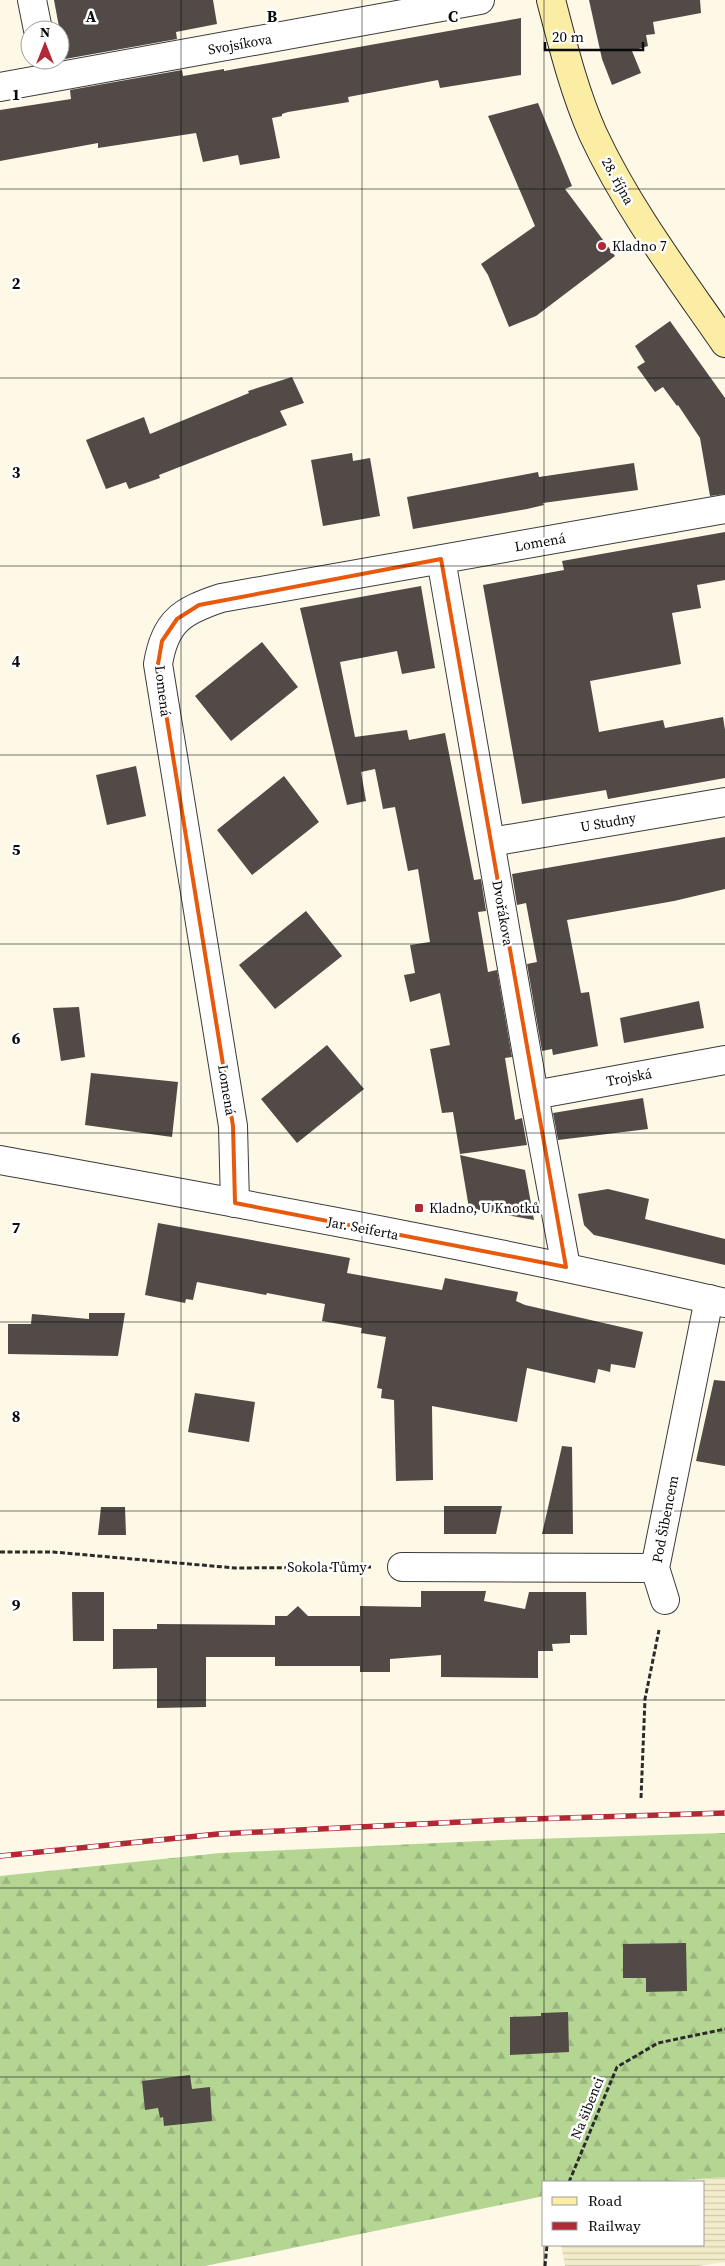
<svg xmlns="http://www.w3.org/2000/svg" width="725" height="2266" font-family="'Source Serif 4',serif">
	<defs>
		<pattern id="farmland-rules" width="6" height="5" patternUnits="userSpaceOnUse" patternTransform="scale(1.25)"><rect width="6" height="5" fill="#f2ecc9"/><path d="M0 2.5h6" fill="none" stroke="#cec9ab"/></pattern>
		<pattern id="forest-firs" width="22" height="20" patternUnits="userSpaceOnUse" patternTransform="scale(1.25)"><rect width="22" height="20" fill="#b5d693"/><path d="M5 1l3.5 6h-7zM16 11l3.5 6h-7z" fill="#9ab67d"/></pattern>
	</defs>
	<rect width="100%" height="100%" fill="#fef8e7"/>
	<path fill="url(#farmland-rules)" d="M 725,2177 L 725,2262 L 698,2266 L 565,2266 L 561,2245 L 704,2245 L 704,2182 L 660,2182 Z"/>
	<path fill="url(#forest-firs)" d="M 725,1833 L 725,2177 L 660,2182 L 544,2182 L 544,2196 L 205,2266 L 0,2266 L 0,1876 L 220,1853 L 502,1840 Z"/>
	<path fill="#514a46" d="M 54,0 L 213,0 L 217,24 L 176,32 L 177,39 L 65,59 Z
		M 589,0 L 700,0 L 701,13 L 653,22 L 655,34 L 646,35 L 648,46 L 632,51 L 641,73 L 612,85 L 602,59 Z
		M 521,18 L 521,75 L 440,88 L 438,80 L 348,97 L 349,102 L 288,112 L 282,114 L 282,116 L 272,118 L 280,158 L 240,165 L 238,155 L 203,162 L 196,133 L 98,148 L 98,143 L 0,161 L 0,110 L 71,99 L 70,90 L 182,70 L 183,76 L 224,69 L 224,71 Z
		M 538,103 L 572,186 L 565,189 L 615,256 L 536,316 L 509,327 L 488,275 L 481,264 L 535,226 L 488,116 Z
		M 670,321 L 725,398 L 725,494 L 710,496 L 700,438 L 678,405 L 677,406 L 663,387 L 655,392 L 637,367 L 645,362 L 635,346 Z
		M 292,377 L 304,403 L 280,411 L 287,425 L 159,475 L 160,478 L 129,489 L 126,482 L 106,489 L 86,440 L 144,417 L 150,434 L 249,393 L 248,391 Z
		M 352,453 L 353,461 L 370,458 L 380,516 L 323,526 L 311,460 Z
		M 634,463 L 638,490 L 543,503 L 544,505 L 527,509 L 413,529 L 407,497 L 538,472 L 539,477 Z
		M 725,532 L 725,580 L 697,585 L 701,608 L 672,613 L 681,664 L 590,681 L 599,732 L 663,720 L 665,728 L 723,717 L 725,730 L 725,778 L 608,799 L 606,790 L 522,804 L 483,585 L 564,570 L 562,561 Z
		M 421,586 L 435,668 L 402,674 L 397,651 L 340,662 L 355,737 L 407,730 L 409,740 L 445,733 L 474,880 L 481,879 L 486,911 L 478,912 L 488,972 L 497,970 L 512,1057 L 505,1058 L 515,1120 L 522,1118 L 527,1145 L 460,1154 L 453,1112 L 442,1113 L 430,1049 L 450,1045 L 440,993 L 410,1002 L 404,975 L 415,973 L 410,945 L 430,942 L 418,869 L 408,871 L 395,807 L 383,809 L 375,769 L 361,772 L 366,801 L 347,805 L 300,608 Z
		M 262,642 L 298,687 L 231,741 L 195,696 Z
		M 136,766 L 146,816 L 107,825 L 96,775 Z
		M 284,776 L 319,822 L 252,875 L 217,830 Z
		M 725,837 L 725,889 L 674,901 L 567,920 L 581,993 L 589,992 L 598,1046 L 553,1055 L 552,1049 L 542,1051 L 527,964 L 537,962 L 526,903 L 517,905 L 512,874 Z
		M 306,911 L 342,956 L 275,1009 L 239,965 Z
		M 699,1001 L 704,1028 L 624,1043 L 620,1018 Z
		M 79,1007 L 85,1057 L 61,1061 L 53,1008 Z
		M 327,1045 L 364,1089 L 297,1143 L 261,1099 Z
		M 91,1073 L 178,1082 L 172,1137 L 85,1125 Z
		M 643,1098 L 648,1129 L 558,1140 L 553,1113 Z
		M 460,1155 L 525,1170 L 534,1220 L 469,1208 Z
		M 608,1189 L 649,1199 L 645,1219 L 725,1239 L 725,1265 L 594,1235 L 584,1225 L 578,1194 Z
		M 158,1223 L 350,1258 L 347,1273 L 442,1290 L 445,1278 L 518,1292 L 516,1301 L 525,1305 L 643,1332 L 635,1368 L 611,1364 L 610,1372 L 598,1369 L 595,1383 L 527,1368 L 517,1422 L 432,1406 L 433,1480 L 396,1481 L 394,1400 L 381,1398 L 382,1389 L 377,1388 L 386,1337 L 361,1333 L 362,1328 L 322,1321 L 325,1304 L 267,1293 L 266,1295 L 197,1282 L 193,1300 L 186,1299 L 185,1303 L 145,1295 Z
		M 89,1313 L 125,1313 L 118,1356 L 8,1354 L 8,1324 L 31,1324 L 32,1314 L 89,1319 Z
		M 714,1380 L 725,1381 L 725,1466 L 696,1461 Z
		M 195,1393 L 255,1402 L 249,1442 L 188,1432 Z
		M 562,1446 L 572,1447 L 573,1534 L 542,1534 Z
		M 444,1506 L 502,1506 L 496,1534 L 444,1534 Z
		M 101,1507 L 125,1507 L 126,1535 L 98,1535 Z
		M 421,1591 L 486,1591 L 484,1601 L 525,1609 L 529,1592 L 586,1592 L 587,1635 L 570,1635 L 570,1643 L 552,1644 L 553,1651 L 538,1651 L 538,1678 L 441,1677 L 441,1655 L 390,1659 L 390,1672 L 360,1672 L 360,1666 L 275,1666 L 275,1657 L 206,1657 L 206,1707 L 157,1708 L 157,1668 L 113,1669 L 113,1629 L 157,1629 L 157,1624 L 275,1625 L 275,1616 L 287,1616 L 298,1606 L 308,1616 L 360,1616 L 360,1606 L 421,1607 Z
		M 72,1592 L 104,1592 L 104,1641 L 73,1641 Z
		M 686,1943 L 687,1991 L 646,1992 L 646,1978 L 623,1978 L 623,1944 Z
		M 568,2012 L 569,2052 L 510,2055 L 510,2017 L 541,2016 L 541,2013 Z
		M 190,2075 L 192,2089 L 210,2087 L 212,2121 L 164,2126 L 163,2117 L 160,2118 L 158,2108 L 145,2110 L 142,2081 Z"/>
	<g fill="none" stroke-linecap="round" stroke-linejoin="round">
		<g stroke="#3c3c3c" stroke-width="30">
			<path id="minor" d="M 32,0 L 38,30
				M 0,87 L 480,0
				M 441,559 L 534,1095 L 566,1267
				M 491,842 L 725,802
				M 534,1095 L 725,1060
				M 235,1203 L 233,1126 L 158,664 C 165,621 182,611 221,598 L 725,509
				M 402,1567 L 655,1568
				M 665,1600 L 655,1568 L 709,1299"/>
		</g>
		<g stroke="#3c3c3c" stroke-width="30">
			<path id="tertiary" d="M 0,1160 C 242,1204 485,1247 725,1303"/>
		</g>
		<g stroke="#2b2b2b" stroke-width="30">
			<path id="secondary" d="M 551,0 C 563,46 574,91 593,134 C 628,209 678,275 725,343"/>
		</g>
		<path stroke="#2b2b2b" stroke-width="3" stroke-dasharray="5 2.5" stroke-linecap="butt" d="M 0,1552 L 53,1552 L 235,1568 L 371,1567
			M 641,1798 L 645,1699 L 659,1630
			M 569,2182 L 617,2067 L 658,2043 L 725,2029
			M 545,2266 L 547,2245"/>
		<use href="#minor" stroke="#fff" stroke-width="28"/>
		<use href="#tertiary" stroke="#fff" stroke-width="28"/>
		<use href="#secondary" stroke="#fceda4" stroke-width="28"/>
		<g stroke="#b22936" stroke-width="5.5">
			<path id="rail" d="M 0,1856 L 218,1834 L 501,1820 L 725,1813"/>
		</g>
		<use href="#rail" stroke="#fff" stroke-width="4" stroke-dasharray="11" stroke-linecap="butt"/>
	</g>
	<path fill="none" stroke="#e8590c" stroke-width="4" stroke-linejoin="round" d="M 441,559 L 566,1267 L 235,1203 L 233,1126 L 158,664 L 162,641 L 177,619 L 199,605 Z"/>
	<path fill="none" stroke="#090909" stroke-width="1" stroke-opacity="0.55" d="M 181,0 L 181,2266M 362,0 L 362,2266M 544,0 L 544,2182M 0,189 L 725,189M 0,378 L 725,378M 0,566 L 725,566M 0,755 L 725,755M 0,944 L 725,944M 0,1133 L 725,1133M 0,1322 L 725,1322M 0,1511 L 725,1511M 0,1700 L 725,1700M 0,1888 L 725,1888M 0,2077 L 725,2077M 544,2182 L 544,2245M 544,2245 L 544,2266"/>
	<g fill="#b22936" stroke="#fff" stroke-width="2">
		<circle cx="602" cy="246" r="5"/>
		<rect x="414" y="1203" width="10" height="10" rx="2.5"/>
	</g>
	<g text-anchor="middle" dominant-baseline="central" stroke-width="5" stroke-linejoin="round" paint-order="stroke">
		<g font-size="14" fill="#090909" stroke="#fff">
			<text transform="translate(240 44) rotate(-10)">Svojsíkova</text>
			<text transform="translate(618 181) rotate(61)">28. října</text>
			<text transform="translate(540 542) rotate(-10)">Lomená</text>
			<text transform="translate(163 691) rotate(83)">Lomená</text>
			<text transform="translate(608 822) rotate(-10)">U Studny</text>
			<text transform="translate(503 913) rotate(80)">Dvořákova</text>
			<text transform="translate(629 1077) rotate(-10)">Trojská</text>
			<text transform="translate(227 1090) rotate(81)">Lomená</text>
			<text transform="translate(363 1228) rotate(11)">Jar. Seiferta</text>
			<text transform="translate(665 1519) rotate(-79)">Pod Šibencem</text>
			<text x="327" y="1567">Sokola Tůmy</text>
			<text transform="translate(587 2108) rotate(-68)">Na šibenci</text>
		</g>
		<g font-size="14" fill="#090909" stroke="#fff" text-anchor="start">
			<text x="612" y="246">Kladno 7</text>
			<text x="429" y="1208">Kladno, U Knotků</text>
		</g>
	</g>
	<g font-size="16" text-anchor="middle" font-weight="bold" fill="#090909" stroke="#fff" stroke-width="5" stroke-linejoin="round" paint-order="stroke">
		<text x="91" y="22">A</text>
		<text x="272" y="22">B</text>
		<text x="453" y="22">C</text>
		<text x="16" y="100">1</text>
		<text x="16" y="289">2</text>
		<text x="16" y="478">3</text>
		<text x="16" y="667">4</text>
		<text x="16" y="855">5</text>
		<text x="16" y="1044">6</text>
		<text x="16" y="1233">7</text>
		<text x="16" y="1422">8</text>
		<text x="16" y="1611">9</text>
	</g>
	<rect x="542" y="2181" width="162" height="65" fill="#ffffff" stroke="#9d9d9d"/>
	<rect x="552" y="2197" width="25" height="8" fill="#fceda4" stroke="#9d9d9d"/>
	<text x="588" y="2206" font-size="15" fill="#090909">Road</text>
	<rect x="552" y="2222" width="25" height="8" fill="#b22936" stroke="#9d9d9d"/>
	<text x="588" y="2231" font-size="15" fill="#090909">Railway</text>
	<g transform="translate(45 45)"><circle r="24" fill="#ffffff" stroke="#9d9d9d"/>
	<path d="M0-4L9 19L0 12L-9 19Z" fill="#b22936"/>
	<text y="-8" font-size="14" font-weight="bold" text-anchor="middle" fill="#090909">N</text>
	</g>
	<path d="M545 42v8h98v-8" fill="none" stroke="#090909" stroke-width="2.5"/>
	<text x="552" y="42" font-size="15" fill="#090909" stroke="#ffffff" stroke-width="4" paint-order="stroke">20 m</text>
</svg>
